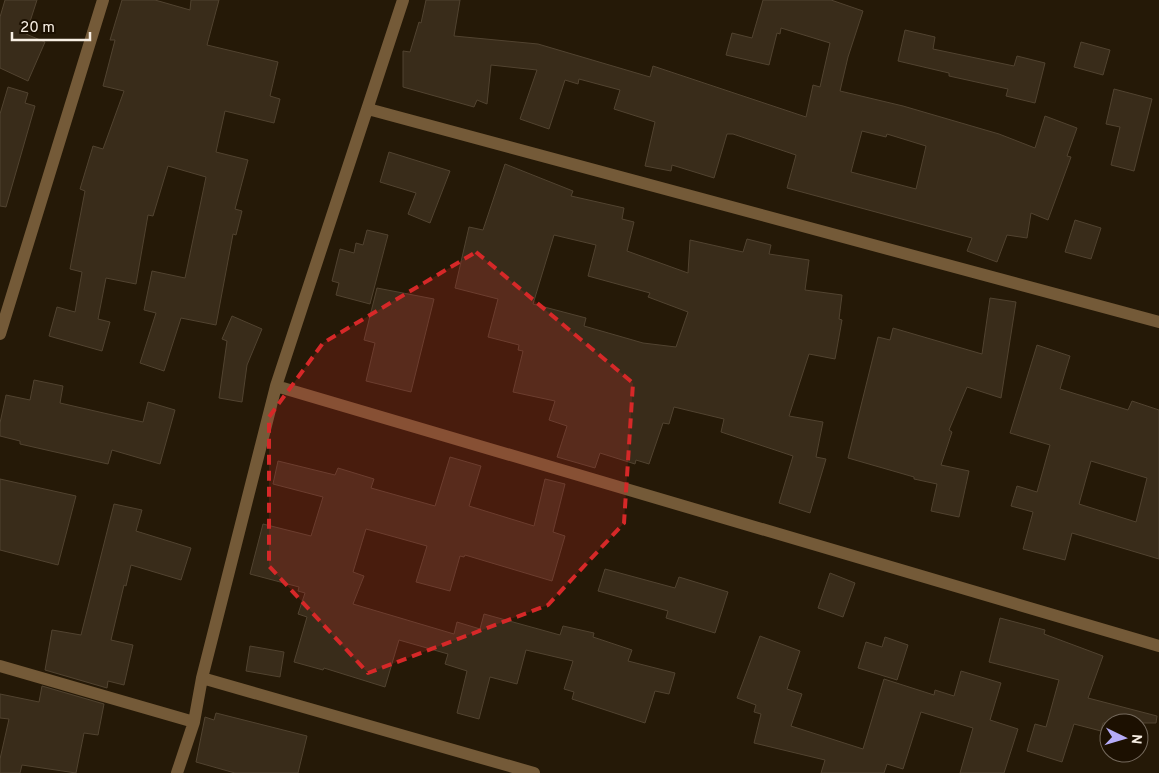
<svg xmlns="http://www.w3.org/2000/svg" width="1159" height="773" font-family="Overpass,sans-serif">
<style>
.building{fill:#392c1a;stroke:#514330;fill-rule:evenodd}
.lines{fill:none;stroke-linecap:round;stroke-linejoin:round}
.minor{stroke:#745a38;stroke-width:12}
.marked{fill:#d62828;fill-opacity:0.2;stroke:#d62828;stroke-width:4;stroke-dasharray:10 6;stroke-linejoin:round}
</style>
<rect width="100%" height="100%" fill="#251907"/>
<path class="building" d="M 5,0 L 37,0 L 26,34 L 45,42 L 28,81 L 0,68 L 0,17 Z
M 122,0 L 155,0 L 190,10 L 191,0 L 219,0 L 207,45 L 278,62 L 270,96 L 280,99 L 274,123 L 225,111 L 216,152 L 248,160 L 235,209 L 242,211 L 236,235 L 233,234 L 216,325 L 181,318 L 164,371 L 140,363 L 156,313 L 144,310 L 152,271 L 185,278 L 206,177 L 168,166 L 153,216 L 148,215 L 136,284 L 106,278 L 98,319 L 110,322 L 102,351 L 49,336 L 57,307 L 75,312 L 82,272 L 70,269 L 85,191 L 80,189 L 93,146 L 103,149 L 124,91 L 103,86 L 115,40 L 110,40 Z
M 426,0 L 460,0 L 454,36 L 538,44 L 650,77 L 653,66 L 806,117 L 813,85 L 820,87 L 830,43 L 781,28 L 780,34 L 777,33 L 769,65 L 726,55 L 732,33 L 752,38 L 763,0 L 831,0 L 863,11 L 848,57 L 840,91 L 903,106 L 999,134 L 1035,148 L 1045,116 L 1077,128 L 1067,156 L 1071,157 L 1048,220 L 1031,213 L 1027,238 L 1007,235 L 997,262 L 967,251 L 972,238 L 787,188 L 796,155 L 733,134 L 727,134 L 714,178 L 672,165 L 671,171 L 645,166 L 655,122 L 614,109 L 620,90 L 579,79 L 578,84 L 565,80 L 549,129 L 520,119 L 537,70 L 491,65 L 487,104 L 477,100 L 474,107 L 403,87 L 403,51 L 410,52 L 419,22 L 421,23 ZM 862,131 L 886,137 L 887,134 L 926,146 L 916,189 L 851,172 Z
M 905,30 L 935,37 L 933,49 L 1014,66 L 1017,56 L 1045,63 L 1035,103 L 1006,96 L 1008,89 L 949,76 L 949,73 L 898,61 Z
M 1081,42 L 1110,50 L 1103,75 L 1074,67 Z
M 8,87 L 28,93 L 25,103 L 35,106 L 6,207 L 0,206 L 0,114 Z
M 1114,89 L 1152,99 L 1134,171 L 1111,165 L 1120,127 L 1106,124 Z
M 389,152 L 450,171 L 430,223 L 408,214 L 416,193 L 380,182 Z
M 505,164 L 573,191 L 571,196 L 624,208 L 622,219 L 634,222 L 627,251 L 688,273 L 690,240 L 743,252 L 747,239 L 771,245 L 769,254 L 809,260 L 805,290 L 842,295 L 839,319 L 842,320 L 835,359 L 809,354 L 789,416 L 823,422 L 816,457 L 826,459 L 810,513 L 779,503 L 793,456 L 721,432 L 724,419 L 674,407 L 669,424 L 663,423 L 649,464 L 636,460 L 635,464 L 600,453 L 595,468 L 557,457 L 567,426 L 549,420 L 555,401 L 513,392 L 523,351 L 518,350 L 519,345 L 488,337 L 498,299 L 455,288 L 469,227 L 483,230 ZM 554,235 L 596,245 L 588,276 L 650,293 L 648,297 L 688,312 L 676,347 L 643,343 L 584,326 L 586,318 L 533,304 Z
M 1075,220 L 1101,228 L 1091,259 L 1065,252 Z
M 367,230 L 388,235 L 370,304 L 336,295 L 339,283 L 332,281 L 340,249 L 354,253 L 356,243 L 363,245 Z
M 377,288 L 434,299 L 411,392 L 366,381 L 375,343 L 364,340 Z
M 990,298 L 1016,302 L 1001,398 L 967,387 L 949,430 L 952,432 L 941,465 L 969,471 L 959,517 L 931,511 L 937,484 L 914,479 L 914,477 L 848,458 L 878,337 L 890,340 L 893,328 L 982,354 Z
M 232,316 L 262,329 L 247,365 L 242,402 L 219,398 L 227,341 L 222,339 Z
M 1037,345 L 1070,356 L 1060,389 L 1128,410 L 1132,401 L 1159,410 L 1159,559 L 1072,533 L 1065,560 L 1023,549 L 1033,512 L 1011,506 L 1017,486 L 1037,492 L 1050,445 L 1010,433 ZM 1091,461 L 1147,478 L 1136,522 L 1079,504 Z
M 34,380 L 63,386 L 60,403 L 143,422 L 148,402 L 175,410 L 160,464 L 112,450 L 108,464 L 20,444 L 20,441 L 0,436 L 0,423 L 6,395 L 30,400 Z
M 450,457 L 481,466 L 469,506 L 534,526 L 545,479 L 565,484 L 553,532 L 565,536 L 552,581 L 465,555 L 464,557 L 460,556 L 450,591 L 416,582 L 427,546 L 366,529 L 353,572 L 364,576 L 353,604 L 454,634 L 457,622 L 480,629 L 484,614 L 560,635 L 563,626 L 594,633 L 593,637 L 632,650 L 628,661 L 675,673 L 669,694 L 655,691 L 645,723 L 572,699 L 574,692 L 564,689 L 573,661 L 526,650 L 517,684 L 490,677 L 479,719 L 457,713 L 467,671 L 445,664 L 448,654 L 399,640 L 385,687 L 324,668 L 323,670 L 294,662 L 307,617 L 298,614 L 305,593 L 298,591 L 299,587 L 250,574 L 263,524 L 311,536 L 323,497 L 273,484 L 278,461 L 335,475 L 338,468 L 374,479 L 371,488 L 435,506 Z
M 0,479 L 76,496 L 58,565 L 0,550 Z
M 114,504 L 142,510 L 136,531 L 191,548 L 181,580 L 131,565 L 126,586 L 124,585 L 111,640 L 133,645 L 124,685 L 108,681 L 107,688 L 45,670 L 52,630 L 81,635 Z
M 605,569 L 675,588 L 679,577 L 728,592 L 715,633 L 666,618 L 668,611 L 598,591 Z
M 830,573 L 855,583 L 843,617 L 818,608 Z
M 1000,618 L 1045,630 L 1044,634 L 1103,656 L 1088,698 L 1157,716 L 1156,723 L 1103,723 L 1101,731 L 1074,724 L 1062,762 L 1027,751 L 1035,724 L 1046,727 L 1059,680 L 989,662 Z
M 760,636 L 800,651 L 787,689 L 802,694 L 791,726 L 863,749 L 884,679 L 934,695 L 935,690 L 954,696 L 961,671 L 1001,683 L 990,720 L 1018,729 L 1004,773 L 960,773 L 973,728 L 921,712 L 903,769 L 887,764 L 884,773 L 821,773 L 825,760 L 754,743 L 761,714 L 754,712 L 756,705 L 737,698 Z
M 885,637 L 908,645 L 897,680 L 858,668 L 866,642 L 882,647 Z
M 250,646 L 284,652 L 280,677 L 246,671 Z
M 42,686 L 104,704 L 98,735 L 84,733 L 76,773 L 22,765 L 20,773 L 0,773 L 0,759 L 9,719 L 0,718 L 0,694 L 39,702 Z
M 216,713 L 307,736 L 298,773 L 235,773 L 196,762 L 205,717 L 214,720 Z"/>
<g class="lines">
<path class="minor" d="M 368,109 L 1159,322
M 0,334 L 103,0
M 276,386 L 1159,646
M 0,666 L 194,722
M 202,678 L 534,773
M 177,773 L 194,722 L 202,678 L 276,386 L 403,0"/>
</g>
<path class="marked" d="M 476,252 L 633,383 L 624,523 L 548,605 L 368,673 L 269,566 L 269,417 L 323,343 Z"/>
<g transform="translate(1124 738) rotate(95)"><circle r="24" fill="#1c1001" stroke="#74695c"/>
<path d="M0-4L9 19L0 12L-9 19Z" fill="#b6acf8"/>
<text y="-8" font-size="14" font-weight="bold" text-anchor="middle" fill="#f8efe4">N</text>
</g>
<path d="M12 32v8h78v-8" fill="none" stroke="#f8efe4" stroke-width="2.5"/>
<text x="20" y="32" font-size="15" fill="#f8efe4" stroke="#1c1001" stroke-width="4" paint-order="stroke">20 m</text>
</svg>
